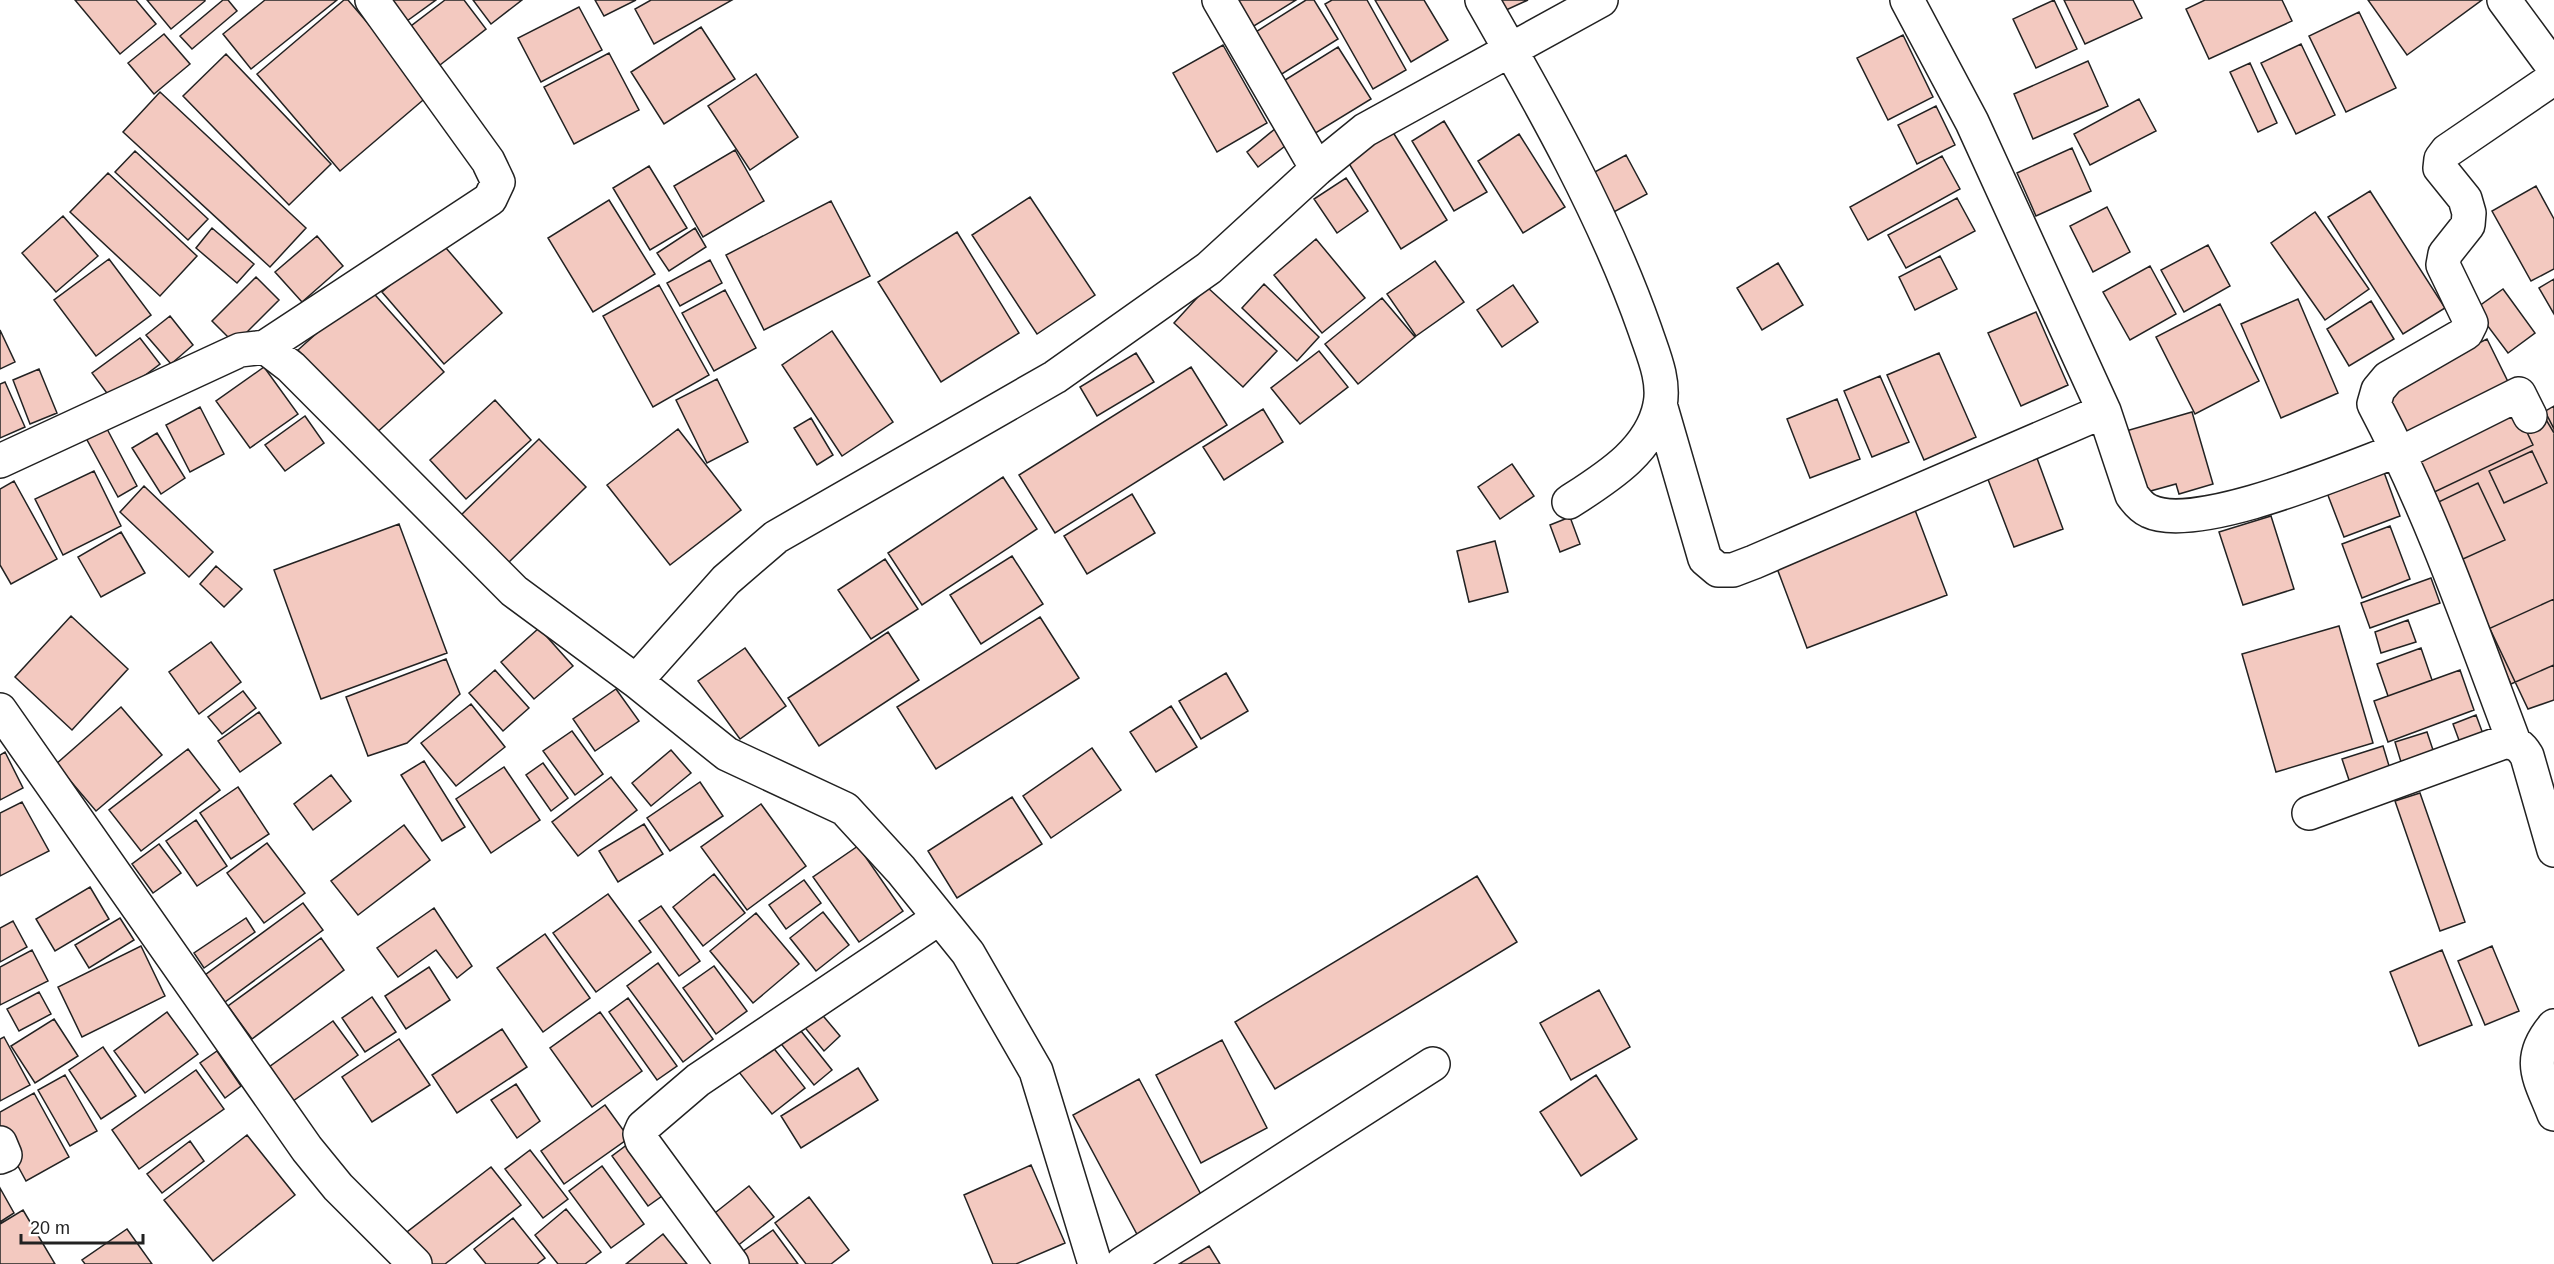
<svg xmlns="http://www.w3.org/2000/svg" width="2554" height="1264" font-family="Helvetica,sans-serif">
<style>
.building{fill:#f3c9c0;stroke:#222;stroke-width:1.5}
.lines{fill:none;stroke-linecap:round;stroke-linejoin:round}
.street-casing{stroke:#222;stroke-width:36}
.street{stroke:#fff;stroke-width:33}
</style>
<rect width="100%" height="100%" fill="#fff"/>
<path class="building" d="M 75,0 L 136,0 L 156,24 L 120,54 Z
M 147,0 L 205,0 L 205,1 L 171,29 Z
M 223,0 L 228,0 L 237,11 L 192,49 L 180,36 Z
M 265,0 L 337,0 L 251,69 L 223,34 Z
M 344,0 L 348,0 L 429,95 L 340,171 L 257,74 Z
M 381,0 L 436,0 L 400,26 Z
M 445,0 L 464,0 L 486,29 L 440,65 L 411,26 Z
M 473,0 L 522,0 L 491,24 Z
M 595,0 L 636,0 L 604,16 Z
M 651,0 L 732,0 L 654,44 L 635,9 Z
M 1232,0 L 1296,0 L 1249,29 Z
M 1306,0 L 1314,0 L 1338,39 L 1277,77 L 1251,35 Z
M 1332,0 L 1367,0 L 1406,70 L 1373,89 L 1325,4 Z
M 1375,0 L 1424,0 L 1448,40 L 1411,62 Z
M 1499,0 L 1528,0 L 1504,11 Z
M 2054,0 L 2077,49 L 2036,68 L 2013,19 Z
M 2064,0 L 2133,0 L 2142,18 L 2085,44 Z
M 2205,0 L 2282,0 L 2292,21 L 2209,59 L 2186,9 Z
M 2368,0 L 2482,0 L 2407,55 Z
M 579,7 L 602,50 L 541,82 L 518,38 Z
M 2359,12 L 2396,88 L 2346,112 L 2309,36 Z
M 701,27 L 735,79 L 664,124 L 631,72 Z
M 164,34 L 190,64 L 154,94 L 128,63 Z
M 1903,35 L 1933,97 L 1888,120 L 1857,58 Z
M 2301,44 L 2335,115 L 2296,134 L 2261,63 Z
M 1223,45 L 1267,123 L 1217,152 L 1173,73 Z
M 1338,47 L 1371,99 L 1309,137 L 1277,85 Z
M 609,53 L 639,110 L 574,144 L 544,87 Z
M 226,54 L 331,164 L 289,205 L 183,96 Z
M 2088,61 L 2108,106 L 2033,139 L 2014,94 Z
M 2250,63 L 2277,123 L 2258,132 L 2230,72 Z
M 756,74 L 798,137 L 750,170 L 708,106 Z
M 160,92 L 306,228 L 270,267 L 123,132 Z
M 2139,99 L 2156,131 L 2090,165 L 2074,134 Z
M 1936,106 L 1955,145 L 1917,164 L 1898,125 Z
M 1444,121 L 1487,192 L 1454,211 L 1412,141 Z
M 1276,128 L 1289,143 L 1258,167 L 1247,152 Z
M 1391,129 L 1447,220 L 1401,249 L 1345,157 Z
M 1519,134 L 1565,207 L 1523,233 L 1478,161 Z
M 2072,148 L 2091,191 L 2036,216 L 2017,173 Z
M 735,150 L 764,201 L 703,237 L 674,186 Z
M 135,151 L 208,219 L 188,240 L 115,172 Z
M 1626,155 L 1647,194 L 1612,213 L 1591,174 Z
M 1942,156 L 1960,189 L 1868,240 L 1850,207 Z
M 649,166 L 687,228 L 650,250 L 613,188 Z
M 108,173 L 197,256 L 160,296 L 70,212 Z
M 1346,178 L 1368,211 L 1337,233 L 1314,199 Z
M 2536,186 L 2554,219 L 2554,269 L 2531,281 L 2492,211 Z
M 2370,191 L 2445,308 L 2403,334 L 2328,217 Z
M 1030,197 L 1095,295 L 1037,334 L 972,235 Z
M 1957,198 L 1975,231 L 1906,268 L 1888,235 Z
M 609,200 L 655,274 L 593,312 L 548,238 Z
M 831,201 L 870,276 L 764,330 L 726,255 Z
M 2107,207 L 2130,252 L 2093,272 L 2070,226 Z
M 2315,212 L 2369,289 L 2325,320 L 2271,243 Z
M 63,216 L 98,256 L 56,292 L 22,253 Z
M 212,228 L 254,264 L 237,283 L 196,248 Z
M 695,228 L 706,247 L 669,271 L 657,253 Z
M 957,232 L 1019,333 L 941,382 L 878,282 Z
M 317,236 L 343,266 L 302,302 L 275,272 Z
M 1316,239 L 1365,298 L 1322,333 L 1274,275 Z
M 440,241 L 502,313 L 444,364 L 382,292 Z
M 2208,245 L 2230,286 L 2184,312 L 2161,270 Z
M 1940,256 L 1957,289 L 1915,310 L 1899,277 Z
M 109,259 L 151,315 L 96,356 L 54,300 Z
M 710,260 L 722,283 L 680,306 L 667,283 Z
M 1435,261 L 1464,302 L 1416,336 L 1387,294 Z
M 1778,263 L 1803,305 L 1762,330 L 1737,288 Z
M 2150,266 L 2176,314 L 2130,340 L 2103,292 Z
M 256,277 L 279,300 L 235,344 L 212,321 Z
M 2554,279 L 2554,314 L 2539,288 Z
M 1264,284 L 1319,337 L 1297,361 L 1242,308 Z
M 659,285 L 709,375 L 653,407 L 603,316 Z
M 1513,285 L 1538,322 L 1502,347 L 1477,310 Z
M 368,287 L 444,372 L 374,435 L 298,350 Z
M 1207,287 L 1277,351 L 1243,387 L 1174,323 Z
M 2503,289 L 2535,333 L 2508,353 L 2475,309 Z
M 725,290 L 756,348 L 714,371 L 682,313 Z
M 1382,298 L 1415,337 L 1358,384 L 1325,344 Z
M 2298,299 L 2338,393 L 2281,418 L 2241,324 Z
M 2371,301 L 2394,339 L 2349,366 L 2327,329 Z
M 2220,304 L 2259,381 L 2195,414 L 2156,337 Z
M 2036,312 L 2068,385 L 2021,406 L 1988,333 Z
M 170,316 L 193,345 L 171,364 L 146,335 Z
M 0,330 L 15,362 L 0,369 Z
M 832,331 L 893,422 L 842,456 L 782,365 Z
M 140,338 L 160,364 L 112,400 L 92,373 Z
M 2487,339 L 2514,394 L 2410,444 L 2384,389 Z
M 1319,351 L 1348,387 L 1300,424 L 1271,388 Z
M 1136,353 L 1154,382 L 1097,416 L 1080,387 Z
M 1939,353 L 1976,437 L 1924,460 L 1887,375 Z
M 264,367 L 298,414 L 250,448 L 216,401 Z
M 1191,367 L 1227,425 L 1055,533 L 1019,475 Z
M 39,369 L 57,413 L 30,424 L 13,380 Z
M 1880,376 L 1909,442 L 1872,457 L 1844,391 Z
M 717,379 L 748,442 L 707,463 L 676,400 Z
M 5,382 L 25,427 L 0,438 L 0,384 Z
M 2534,390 L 2554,429 L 2554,700 L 2528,709 L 2407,454 Z
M 1837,399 L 1860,459 L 1810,478 L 1787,419 Z
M 495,400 L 531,440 L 466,499 L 430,460 Z
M 2513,403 L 2533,445 L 2426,496 L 2407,454 Z
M 2554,406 L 2554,433 L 2542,413 Z
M 200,407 L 224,454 L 190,472 L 166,425 Z
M 1263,409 L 1283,442 L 1224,480 L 1203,447 Z
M 2192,412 L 2213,484 L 2179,494 L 2176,484 L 2136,495 L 2119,433 Z
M 305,416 L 324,443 L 285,471 L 265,445 Z
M 811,418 L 833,455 L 817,465 L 794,428 Z
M 106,427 L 137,486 L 118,497 L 86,438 Z
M 678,429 L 741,510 L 670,565 L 607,485 Z
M 157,433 L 185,478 L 161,494 L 132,448 Z
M 539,439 L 586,487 L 506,565 L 459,517 Z
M 2034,450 L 2063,529 L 2014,547 L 1984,469 Z
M 2532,451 L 2547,483 L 2504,503 L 2489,471 Z
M 1512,464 L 1534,496 L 1500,519 L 1478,487 Z
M 2381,464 L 2400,516 L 2344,537 L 2324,485 Z
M 94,471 L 121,526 L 63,555 L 35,499 Z
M 1003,477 L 1037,529 L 922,605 L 888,553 Z
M 14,481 L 57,559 L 11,584 L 0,565 L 0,489 Z
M 2478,483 L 2505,540 L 2452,564 L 2426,508 Z
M 144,486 L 213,552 L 189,577 L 120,512 Z
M 1132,494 L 1155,533 L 1087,574 L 1064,536 Z
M 1915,510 L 1947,595 L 1807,648 L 1775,563 Z
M 2271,516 L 2294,589 L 2243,605 L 2219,532 Z
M 1570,517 L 1580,544 L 1560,552 L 1550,525 Z
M 399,524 L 447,653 L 321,699 L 274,570 Z
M 2390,526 L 2410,579 L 2362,598 L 2342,544 Z
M 121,532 L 145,573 L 101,597 L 78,557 Z
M 1495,541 L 1508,592 L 1469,602 L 1457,551 Z
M 1012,556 L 1043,604 L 981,644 L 950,595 Z
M 885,559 L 918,609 L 871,639 L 838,590 Z
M 216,566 L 242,589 L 224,607 L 200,584 Z
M 2431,578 L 2440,603 L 2370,628 L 2361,603 Z
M 2554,599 L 2554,665 L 2511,684 L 2486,630 Z
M 71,616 L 128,669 L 72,730 L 15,677 Z
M 1040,617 L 1079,678 L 936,769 L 897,707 Z
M 2408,620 L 2416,642 L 2381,653 L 2375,632 Z
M 2339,626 L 2373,743 L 2276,772 L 2242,654 Z
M 539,628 L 573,666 L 534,699 L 501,662 Z
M 888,632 L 919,680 L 819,746 L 788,698 Z
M 211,642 L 241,682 L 199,714 L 169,672 Z
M 745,648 L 786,706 L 740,739 L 698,681 Z
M 2421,648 L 2432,680 L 2388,696 L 2377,664 Z
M 446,659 L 460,694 L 407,743 L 368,756 L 346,697 Z
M 495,670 L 529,708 L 503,731 L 469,693 Z
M 2460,670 L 2474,710 L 2388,742 L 2374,701 Z
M 1226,673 L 1248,711 L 1201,739 L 1179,701 Z
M 616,689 L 639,721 L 595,751 L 573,719 Z
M 243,691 L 256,708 L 222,734 L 208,717 Z
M 471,704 L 505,747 L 456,786 L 421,743 Z
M 1171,706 L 1197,747 L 1156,772 L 1130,732 Z
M 121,707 L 162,755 L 96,811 L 56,764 Z
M 259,712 L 281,743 L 240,772 L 218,741 Z
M 2476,715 L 2486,742 L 2463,751 L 2453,724 Z
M 572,731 L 603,774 L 575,795 L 543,751 Z
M 2427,732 L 2437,762 L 2404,772 L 2395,742 Z
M 2383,746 L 2393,779 L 2353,792 L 2342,759 Z
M 1092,748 L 1121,790 L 1051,838 L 1023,796 Z
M 188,749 L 220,790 L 141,851 L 109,810 Z
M 671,750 L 691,773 L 651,806 L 632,783 Z
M 5,752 L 23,788 L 0,800 L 0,755 Z
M 424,761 L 465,827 L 442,841 L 401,775 Z
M 543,763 L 568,798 L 551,811 L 526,775 Z
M 504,767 L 540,820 L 491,853 L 456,799 Z
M 331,775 L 351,801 L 313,830 L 294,804 Z
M 611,777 L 637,810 L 578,856 L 552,822 Z
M 700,782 L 723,816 L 670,851 L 647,818 Z
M 238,787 L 269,834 L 231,859 L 200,813 Z
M 2420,793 L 2465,922 L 2440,931 L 2395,801 Z
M 1012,797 L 1042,844 L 957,898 L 928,851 Z
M 22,802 L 49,851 L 0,876 L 0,813 Z
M 761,804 L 806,866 L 747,910 L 701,847 Z
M 196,820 L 227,866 L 197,886 L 166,841 Z
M 644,824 L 663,854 L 618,882 L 599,851 Z
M 404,825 L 430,860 L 358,915 L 331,881 Z
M 267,843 L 305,893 L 264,923 L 227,873 Z
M 159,844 L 181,873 L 153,893 L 132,864 Z
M 858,846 L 903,911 L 859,942 L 813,877 Z
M 714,874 L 745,913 L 703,946 L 673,907 Z
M 1477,876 L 1517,942 L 1275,1089 L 1235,1022 Z
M 804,880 L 821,903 L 786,929 L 769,905 Z
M 90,887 L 109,919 L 55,951 L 36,919 Z
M 608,894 L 651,952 L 596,992 L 553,933 Z
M 303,903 L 323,930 L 225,1002 L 205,975 Z
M 661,906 L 700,961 L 679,976 L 639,921 Z
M 434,908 L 472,966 L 457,978 L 436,950 L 398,977 L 377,948 Z
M 823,912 L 849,945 L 816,971 L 790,938 Z
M 756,913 L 799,964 L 753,1003 L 710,951 Z
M 120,918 L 134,940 L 89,968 L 75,945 Z
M 246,918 L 255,932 L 204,968 L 194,953 Z
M 13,921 L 27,947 L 0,962 L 0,928 Z
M 545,934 L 590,998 L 543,1032 L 497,968 Z
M 321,938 L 344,970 L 252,1039 L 228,1006 Z
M 141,946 L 165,996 L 82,1037 L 58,987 Z
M 2492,946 L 2519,1011 L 2485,1025 L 2458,961 Z
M 32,950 L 48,981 L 0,1005 L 0,967 Z
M 2442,950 L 2472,1025 L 2419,1046 L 2390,972 Z
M 658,963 L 713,1039 L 683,1062 L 627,986 Z
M 714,966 L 747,1011 L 716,1034 L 683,988 Z
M 429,967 L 450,1000 L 406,1029 L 385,996 Z
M 1599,990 L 1630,1047 L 1571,1080 L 1540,1023 Z
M 39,992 L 51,1014 L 19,1031 L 7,1009 Z
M 372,997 L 396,1032 L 365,1052 L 342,1018 Z
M 628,998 L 677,1066 L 657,1080 L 609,1012 Z
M 819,1011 L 840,1036 L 824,1051 L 802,1024 Z
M 167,1012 L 198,1054 L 145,1093 L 114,1051 Z
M 600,1012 L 642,1071 L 592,1107 L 550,1048 Z
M 54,1019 L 78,1056 L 35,1083 L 11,1046 Z
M 333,1021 L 358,1055 L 293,1101 L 269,1067 Z
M 797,1026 L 832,1070 L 814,1085 L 778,1040 Z
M 502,1029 L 527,1067 L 457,1113 L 432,1075 Z
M 4,1037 L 30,1085 L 0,1101 L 0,1039 Z
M 399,1039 L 430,1085 L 372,1122 L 342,1077 Z
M 1222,1040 L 1267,1128 L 1201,1163 L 1156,1075 Z
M 768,1041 L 805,1088 L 772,1114 L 735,1067 Z
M 103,1047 L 136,1096 L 101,1119 L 69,1070 Z
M 217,1051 L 241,1086 L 225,1098 L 200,1063 Z
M 858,1068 L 878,1100 L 801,1148 L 781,1116 Z
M 196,1070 L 224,1109 L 139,1169 L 112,1130 Z
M 65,1075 L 97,1131 L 70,1146 L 38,1090 Z
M 1596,1075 L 1637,1139 L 1581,1176 L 1540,1112 Z
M 1139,1079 L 1205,1202 L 1139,1238 L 1073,1115 Z
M 516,1084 L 540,1121 L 517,1138 L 491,1100 Z
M 34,1093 L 69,1157 L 26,1181 L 0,1133 L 0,1112 Z
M 605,1105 L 629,1138 L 564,1184 L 541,1151 Z
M 247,1135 L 295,1195 L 213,1261 L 164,1200 Z
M 190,1141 L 204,1161 L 162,1193 L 147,1174 Z
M 632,1141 L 669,1191 L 648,1206 L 612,1156 Z
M 530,1150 L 568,1199 L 543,1218 L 505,1169 Z
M 1031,1165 L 1065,1243 L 1016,1264 L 993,1264 L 964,1195 Z
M 602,1166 L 644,1224 L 611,1248 L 569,1191 Z
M 491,1167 L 521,1205 L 445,1264 L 432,1264 L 407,1232 Z
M 749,1186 L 774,1217 L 736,1247 L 711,1216 Z
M 0,1188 L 14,1213 L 0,1222 Z
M 809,1197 L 849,1250 L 831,1264 L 806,1264 L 775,1223 Z
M 566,1209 L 601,1252 L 585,1264 L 558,1264 L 535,1235 Z
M 23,1210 L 55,1264 L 0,1264 L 0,1224 Z
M 513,1218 L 545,1258 L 537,1264 L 486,1264 L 474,1249 Z
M 127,1229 L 152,1264 L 85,1264 L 82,1260 Z
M 773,1230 L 798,1264 L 746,1264 L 739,1254 Z
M 663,1234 L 687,1264 L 626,1264 Z
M 1209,1246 L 1220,1264 L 1179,1264 Z"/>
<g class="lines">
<defs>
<path id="street" d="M 1219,0 L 1317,169
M 1482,0 C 1542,105 1605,216 1645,330 C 1653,354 1665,380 1660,405 C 1651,451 1606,478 1569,502
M 1907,0 L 1972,122 L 2104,411 L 2132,495 C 2137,502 2142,508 2149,511 C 2196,534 2347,469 2398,450
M 2504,0 L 2554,68
M 265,347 L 490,199 L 498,182 L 488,161 L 372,0
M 1660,404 L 1705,559 L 1718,570 L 1733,570 L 1754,562 L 2104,411
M 2399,454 L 2519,394 L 2530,416
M 0,461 L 240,350 L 265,347 L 291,367 L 514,591 L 636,681 L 727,754 L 845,809 L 901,870 L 968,953 L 1036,1071 L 1095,1264
M 636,681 L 726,580 L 776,537 L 1055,377 L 1209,268 L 1317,169 L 1365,130 L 1601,0
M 0,710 L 307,1149 L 338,1187 L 415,1264
M 2514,742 C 2471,628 2431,512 2374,404 L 2378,390 L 2388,378 L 2466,333 L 2471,323 L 2443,265 L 2445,254 L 2468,225 L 2469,213 L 2465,199 L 2440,168 L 2441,159 L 2447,151 L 2554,78
M 2309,813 L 2504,742 C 2516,742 2521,746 2527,756 L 2554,850
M 2554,1026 C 2525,1060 2540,1078 2554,1114
M 0,1143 L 5,1155 L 0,1157
M 732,1264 L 642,1141 L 640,1134 L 643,1127 L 698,1080 L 939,918
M 1122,1264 L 1433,1064"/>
</defs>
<use href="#street" class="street-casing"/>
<use href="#street" class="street"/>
</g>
<path d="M21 1234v9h122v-9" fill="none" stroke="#222222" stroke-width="3"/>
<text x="30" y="1234" font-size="18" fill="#222222" stroke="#ffffff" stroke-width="4.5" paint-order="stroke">20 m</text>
</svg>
